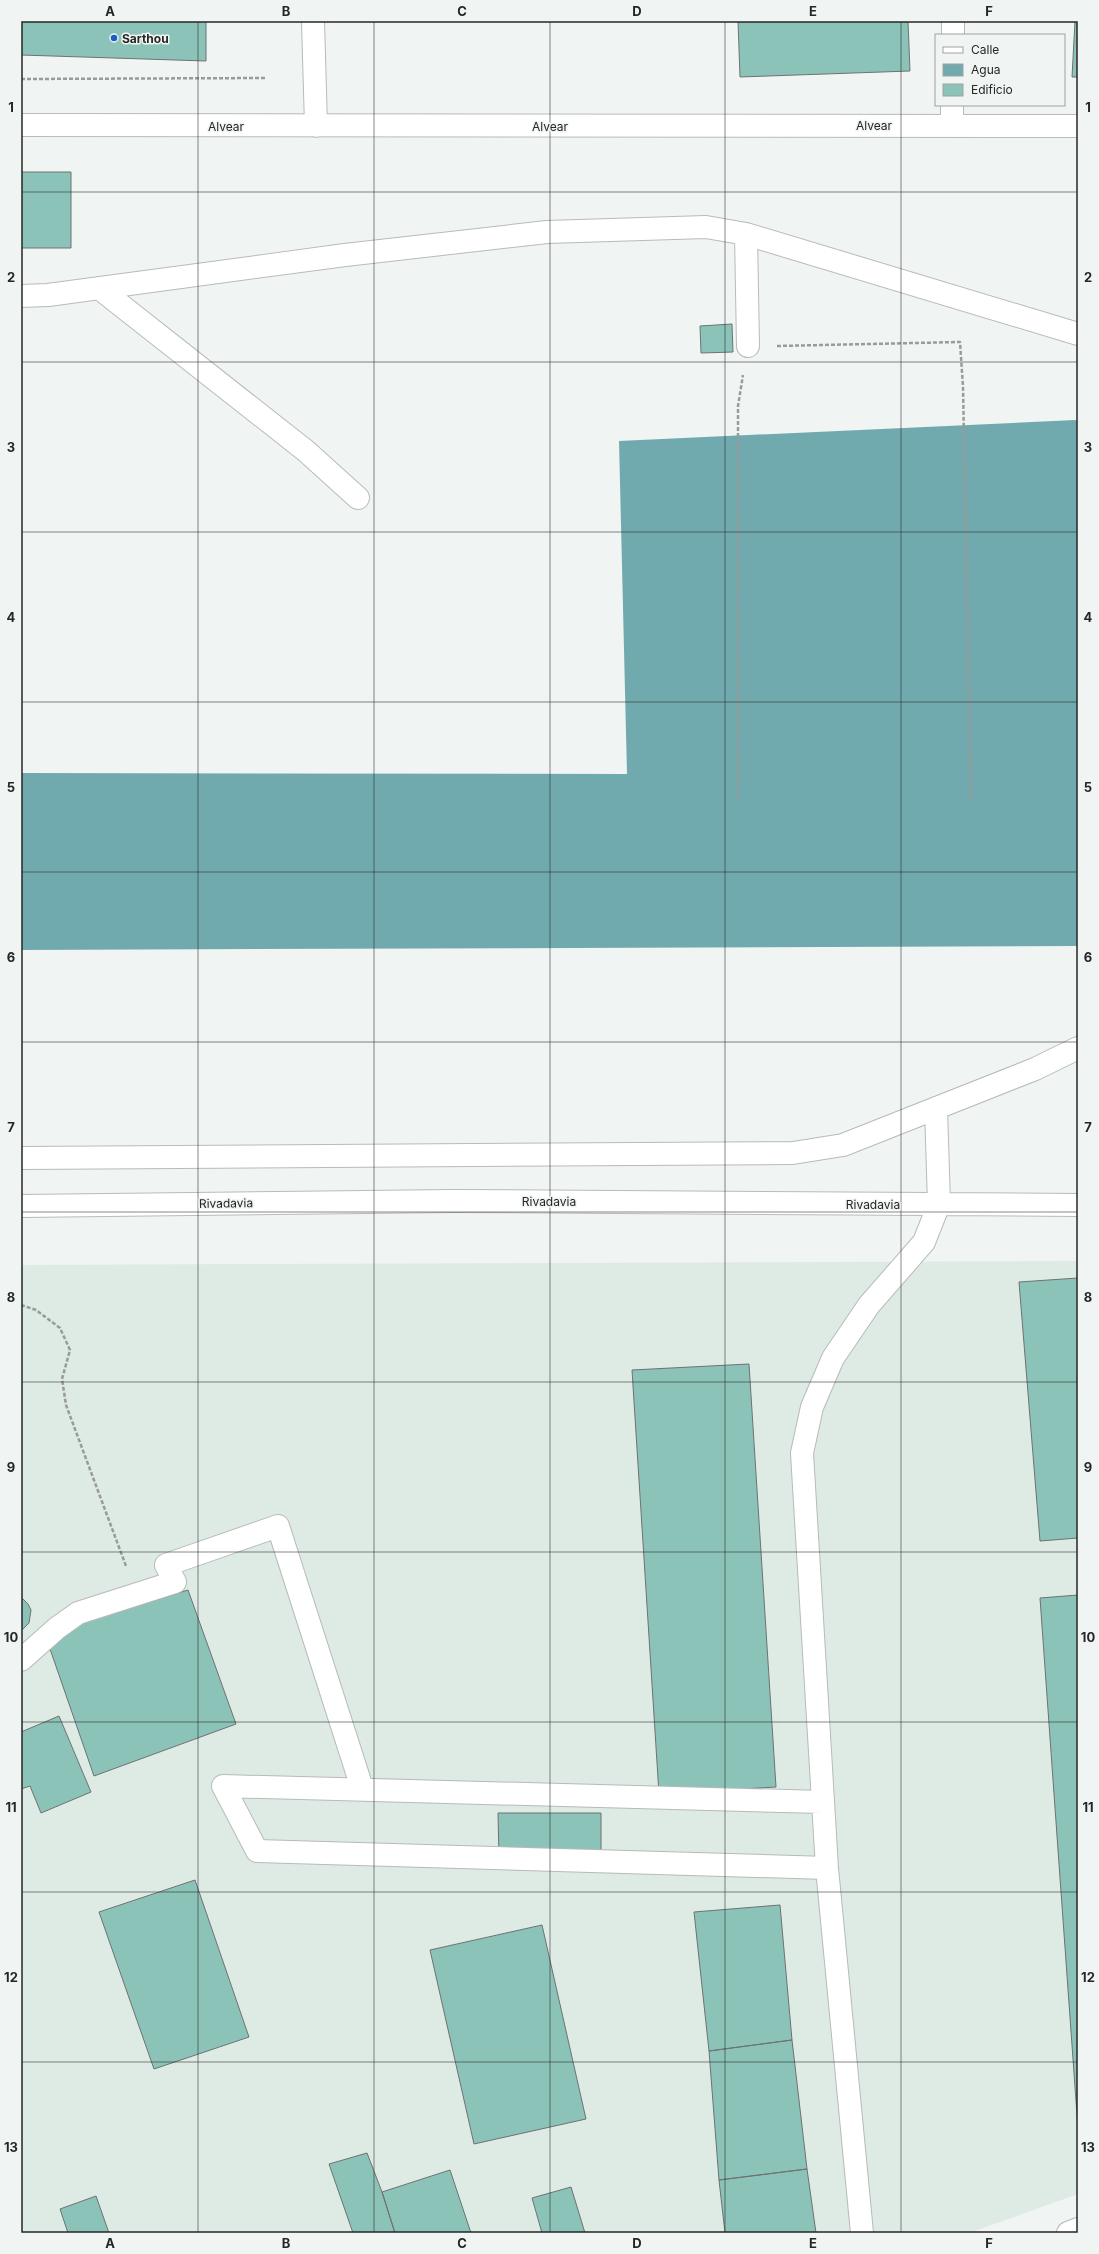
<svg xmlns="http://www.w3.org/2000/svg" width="1099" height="2254" font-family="Inter,sans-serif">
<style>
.built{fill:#deeae4}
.water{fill:#71aaae}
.building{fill:#8bc3b9;stroke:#6e7271}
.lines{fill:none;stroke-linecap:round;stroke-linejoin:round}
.minor-casing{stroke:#b7bbb9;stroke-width:24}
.path{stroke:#989b9a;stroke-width:2.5;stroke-dasharray:4 2;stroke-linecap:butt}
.minor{stroke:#fff;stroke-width:22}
.grid{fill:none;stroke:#252726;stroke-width:1;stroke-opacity:0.55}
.poi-dot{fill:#1e5cc8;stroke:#f0f4f2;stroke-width:1.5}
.labels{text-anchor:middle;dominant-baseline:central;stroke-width:3;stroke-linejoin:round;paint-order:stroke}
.poi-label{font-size:12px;font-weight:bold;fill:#252726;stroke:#f0f4f2;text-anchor:start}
.street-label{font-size:12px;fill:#252726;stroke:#f0f4f2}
.neatline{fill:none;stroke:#252726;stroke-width:1.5}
.grid-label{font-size:13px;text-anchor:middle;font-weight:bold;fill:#252726}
</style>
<rect width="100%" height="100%" fill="#f0f4f2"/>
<path class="built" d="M 1078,1261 L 1078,2194 L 969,2233 L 21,2233 L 21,1265 Z"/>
<path class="water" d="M 1075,420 L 1078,421 L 1078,946 L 21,950 L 21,773 L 627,774 L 619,441 Z"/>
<path class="building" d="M 21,21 L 206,21 L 206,61 L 21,55 Z
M 738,21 L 908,21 L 910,71 L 740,77 Z
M 1075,21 L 1078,21 L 1078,77 L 1072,77 Z
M 21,172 L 71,172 L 71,248 L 21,248 Z
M 732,324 L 733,352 L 701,353 L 700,326 Z
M 1078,1278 L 1078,1538 L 1040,1541 L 1019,1282 Z
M 749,1364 L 776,1787 L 659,1794 L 632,1370 Z
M 188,1590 L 236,1724 L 94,1776 L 49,1646 L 73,1626 Z
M 1078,1595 L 1078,2129 L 1040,1598 Z
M 21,1597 L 28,1604 L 31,1610 L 29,1623 L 21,1631 Z
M 59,1716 L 91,1792 L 41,1813 L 30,1786 L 21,1789 L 21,1732 Z
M 498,1813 L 601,1813 L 601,1856 L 499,1856 Z
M 195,1880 L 249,2037 L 154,2069 L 99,1912 Z
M 780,1905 L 792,2040 L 709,2051 L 694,1912 Z
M 542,1925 L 586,2119 L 474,2144 L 430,1950 Z
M 792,2040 L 807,2169 L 719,2180 L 709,2051 Z
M 367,2153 L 382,2192 L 395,2233 L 353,2233 L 329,2164 Z
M 807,2169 L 816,2233 L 725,2233 L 719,2180 Z
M 450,2170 L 471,2233 L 395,2233 L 382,2192 Z
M 571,2187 L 585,2233 L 542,2233 L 532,2198 Z
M 96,2196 L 109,2233 L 68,2233 L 60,2209 Z"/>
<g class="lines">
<defs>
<path id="minor" d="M 313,21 L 316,126
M 953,35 L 953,21
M 21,125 L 1078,126
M 952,125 L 952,105
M 746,234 L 748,346
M 99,288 L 306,451 L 358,498
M 21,296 L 48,295 L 345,255 L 547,232 L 706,227 L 746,234 L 1078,334
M 21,1158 L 793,1153 L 843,1145 L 1035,1069 L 1078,1048
M 21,1206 L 453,1201 L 1078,1205
M 21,1660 L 57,1628 L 78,1613 L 175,1582 L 166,1565 L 278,1526 L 362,1788
M 823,1802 L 223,1786 L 257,1851 L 827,1868
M 862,2233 L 827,1868 L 802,1453 L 812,1407 L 833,1358 L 869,1305 L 924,1242 L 939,1204 L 936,1108
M 1068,2233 L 1078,2229"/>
</defs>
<use href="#minor" class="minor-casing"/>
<path class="path" d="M 21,79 L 267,78
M 777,346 L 960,342 L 963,387 L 971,800
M 738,797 L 738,406 L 743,375
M 21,1305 L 36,1310 L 60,1328 L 70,1350 L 62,1379 L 66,1405 L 126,1566"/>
<use href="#minor" class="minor"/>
</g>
<path class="grid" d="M 198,21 L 198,2233M 374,21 L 374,2233M 550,21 L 550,2233M 725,21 L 725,2233M 901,21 L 901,2233M 21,192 L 1078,192M 21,362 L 1078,362M 21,532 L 1078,532M 21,702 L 1078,702M 21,872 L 1078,872M 21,1042 L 1078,1042M 21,1212 L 1078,1212M 21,1382 L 1078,1382M 21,1552 L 1078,1552M 21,1722 L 1078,1722M 21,1892 L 1078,1892M 21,2062 L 1078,2062"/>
<circle class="poi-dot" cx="114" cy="38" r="4"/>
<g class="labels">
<g class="poi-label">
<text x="122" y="38">Sarthou</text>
</g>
<g class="street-label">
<text x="874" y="125">Alvear</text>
<text x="226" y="126">Alvear</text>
<text x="550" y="126">Alvear</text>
<text x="549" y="1201">Rivadavia</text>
<text transform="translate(226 1203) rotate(-1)">Rivadavia</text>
<text x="873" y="1204">Rivadavia</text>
</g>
</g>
<rect width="1099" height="2254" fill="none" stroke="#f0f4f2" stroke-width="44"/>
<rect x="935" y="34" width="130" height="72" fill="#f0f4f2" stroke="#9fa2a0"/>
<rect x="943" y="47" width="20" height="6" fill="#ffffff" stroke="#9fa2a0"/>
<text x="971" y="54" font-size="12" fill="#252726">Calle</text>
<rect x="943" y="64" width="20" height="12" fill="#71aaae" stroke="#9fa2a0"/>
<text x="971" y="74" font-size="12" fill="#252726">Agua</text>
<rect x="943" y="84" width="20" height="12" fill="#8bc3b9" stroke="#9fa2a0"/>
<text x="971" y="94" font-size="12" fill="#252726">Edificio</text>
<rect x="22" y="22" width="1055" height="2210" class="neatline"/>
<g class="grid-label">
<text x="110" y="16">A</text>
<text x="286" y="16">B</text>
<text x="462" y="16">C</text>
<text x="637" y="16">D</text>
<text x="813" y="16">E</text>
<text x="989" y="16">F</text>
<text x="11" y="112">1</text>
<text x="1088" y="112">1</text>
<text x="11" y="282">2</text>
<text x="1088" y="282">2</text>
<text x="11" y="452">3</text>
<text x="1088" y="452">3</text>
<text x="11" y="622">4</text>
<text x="1088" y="622">4</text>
<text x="11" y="792">5</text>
<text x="1088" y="792">5</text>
<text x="11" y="962">6</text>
<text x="1088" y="962">6</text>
<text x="11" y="1132">7</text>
<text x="1088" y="1132">7</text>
<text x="11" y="1302">8</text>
<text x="1088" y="1302">8</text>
<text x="11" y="1472">9</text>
<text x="1088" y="1472">9</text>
<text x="11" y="1642">10</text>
<text x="1088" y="1642">10</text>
<text x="11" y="1812">11</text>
<text x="1088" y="1812">11</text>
<text x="11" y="1982">12</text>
<text x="1088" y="1982">12</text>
<text x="11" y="2152">13</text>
<text x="1088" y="2152">13</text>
<text x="110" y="2248">A</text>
<text x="286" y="2248">B</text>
<text x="462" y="2248">C</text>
<text x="637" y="2248">D</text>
<text x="813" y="2248">E</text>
<text x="989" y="2248">F</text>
</g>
</svg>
